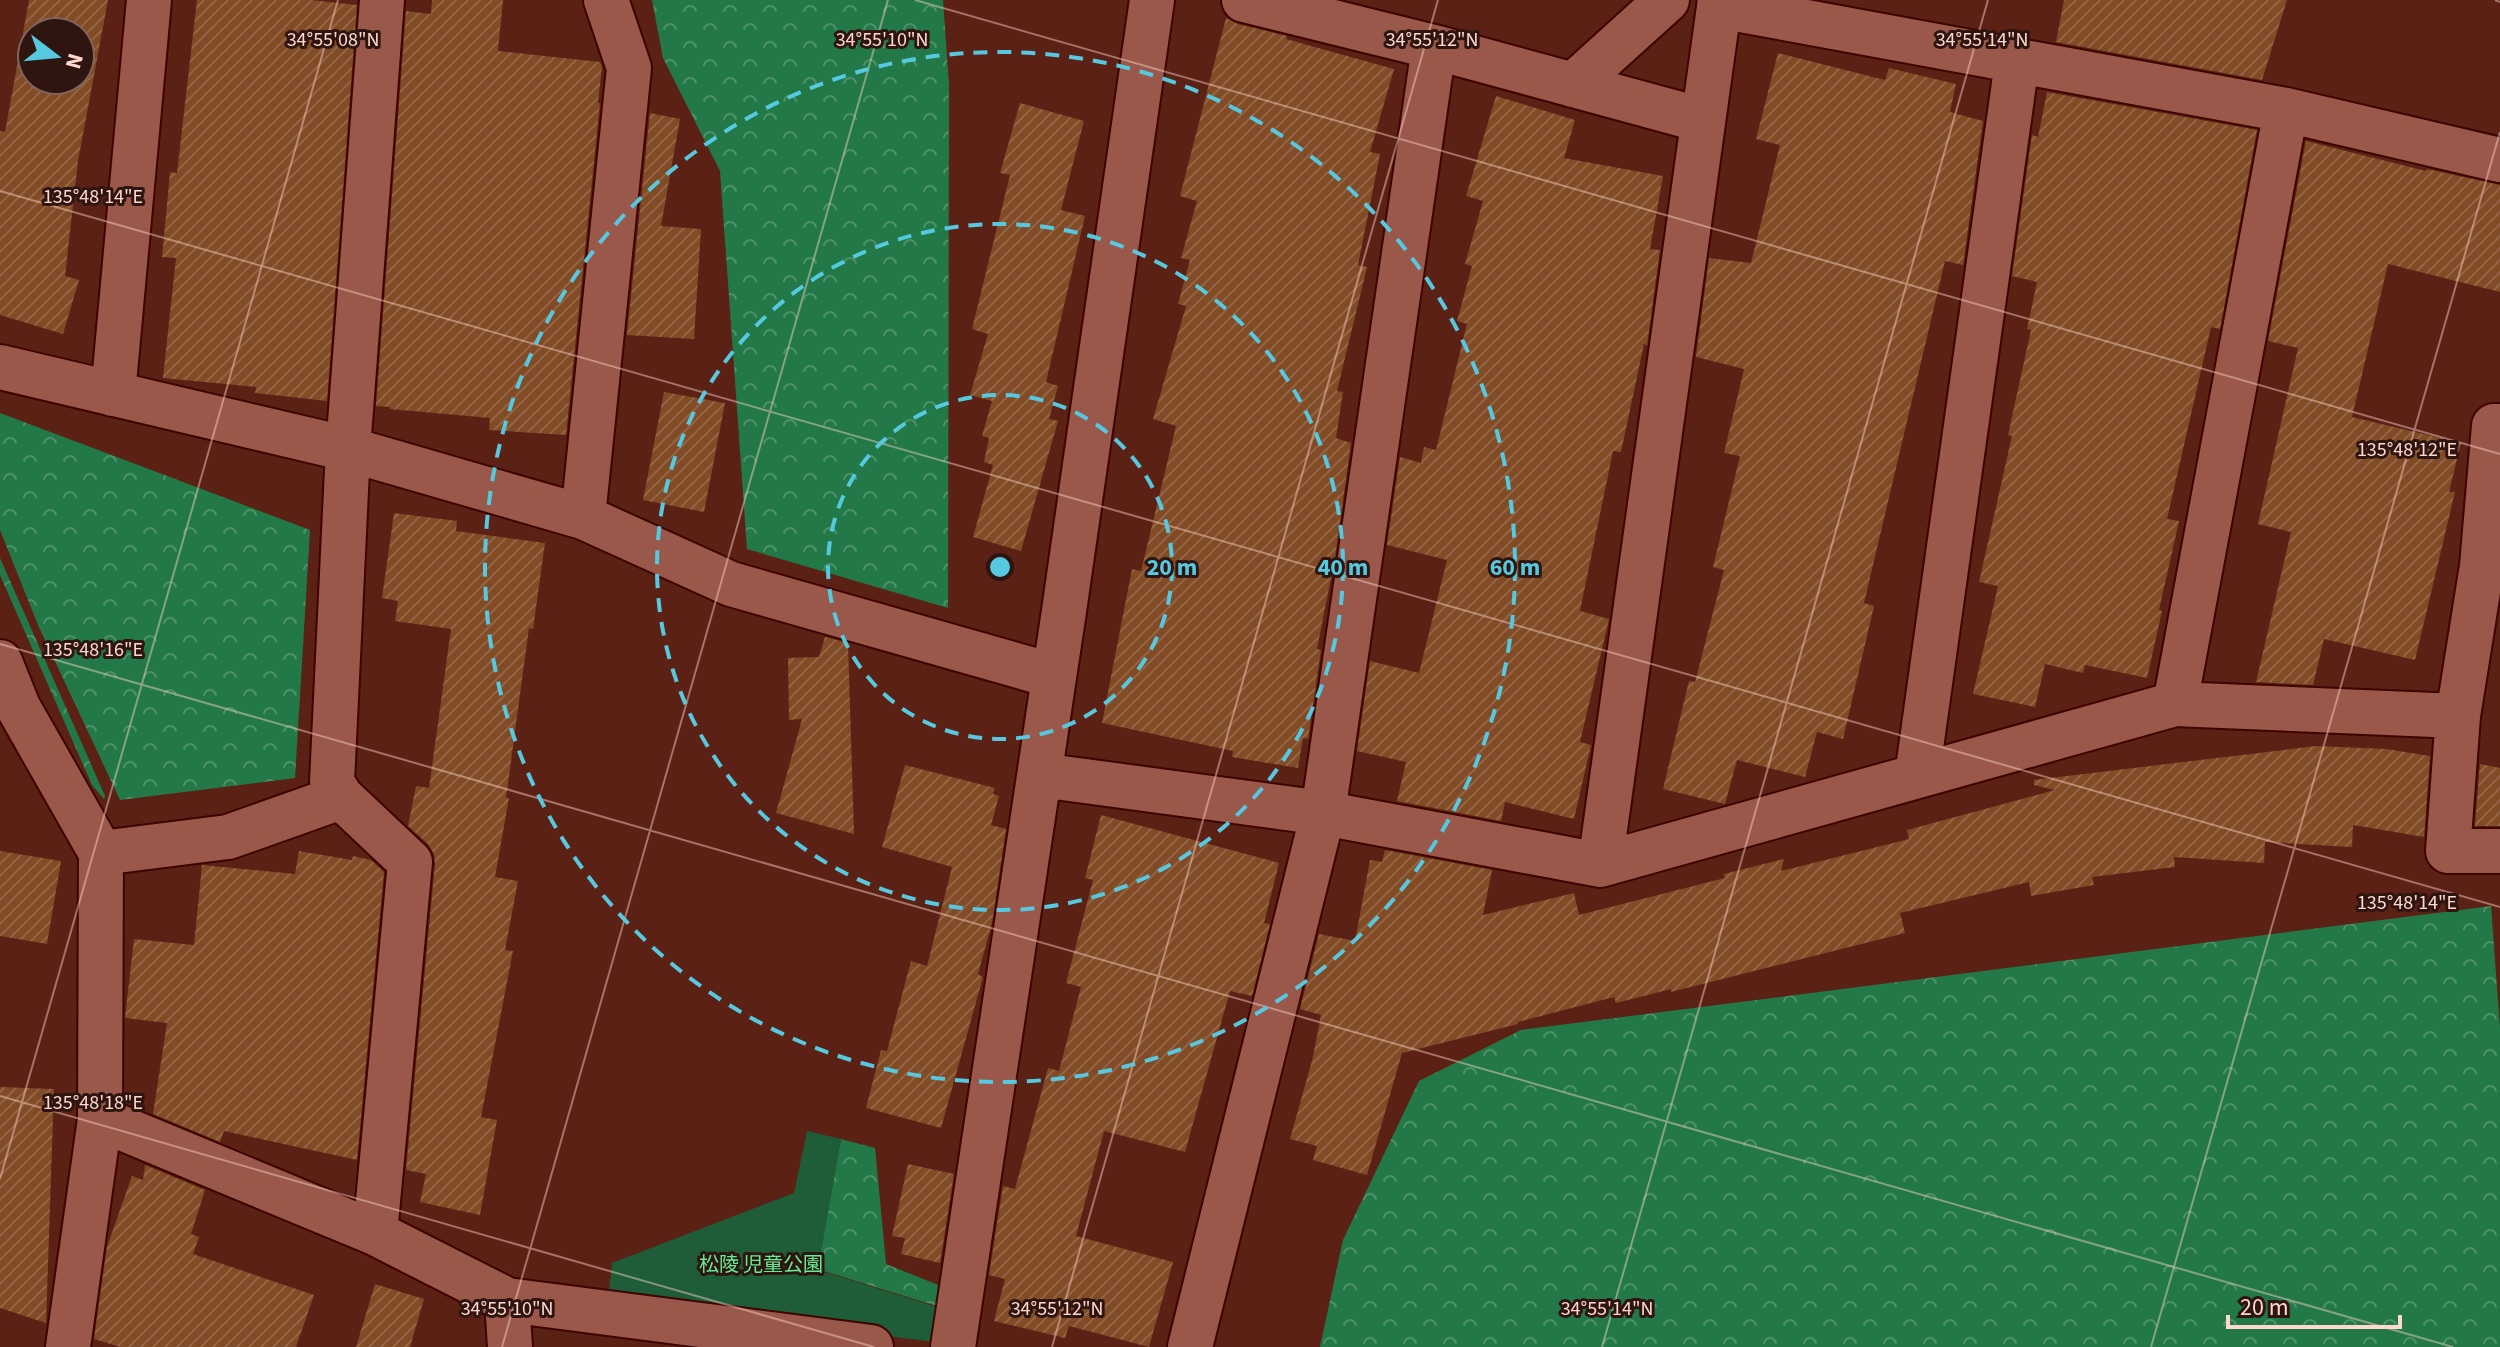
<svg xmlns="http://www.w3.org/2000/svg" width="2500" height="1347" font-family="'Source Sans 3','Noto Sans JP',sans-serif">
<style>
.forest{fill:url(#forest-crowns)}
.park{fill:#1e5d37}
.building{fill:url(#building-hatch);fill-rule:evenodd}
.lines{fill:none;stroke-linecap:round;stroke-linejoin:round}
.minor-casing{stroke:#3e0400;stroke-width:48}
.minor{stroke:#99584a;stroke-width:44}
.ticks{fill:none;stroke:#fed8cf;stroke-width:2;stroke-opacity:0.45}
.ring{fill:none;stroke:#56c9e1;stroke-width:4;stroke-dasharray:14 10}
.labels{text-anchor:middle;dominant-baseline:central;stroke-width:6;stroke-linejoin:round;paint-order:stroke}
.park-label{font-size:20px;fill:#61ee97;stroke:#2f150f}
.ticks-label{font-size:20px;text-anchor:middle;fill:#fed8cf;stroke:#2f150f;stroke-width:6;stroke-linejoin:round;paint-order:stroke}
.centre{fill:#56c9e1;stroke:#2f150f;stroke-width:4}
.ring-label{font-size:24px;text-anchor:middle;font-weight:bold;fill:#56c9e1;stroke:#2f150f;stroke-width:6;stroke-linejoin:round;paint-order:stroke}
</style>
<defs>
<pattern id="forest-crowns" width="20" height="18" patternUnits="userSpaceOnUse" patternTransform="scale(2)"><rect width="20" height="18" fill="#227947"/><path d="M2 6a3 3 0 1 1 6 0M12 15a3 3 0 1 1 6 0" fill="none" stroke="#4e9169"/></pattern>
<pattern id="building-hatch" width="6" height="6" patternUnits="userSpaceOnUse" patternTransform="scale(2)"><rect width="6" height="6" fill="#814b26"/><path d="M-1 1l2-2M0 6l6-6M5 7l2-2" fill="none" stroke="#946444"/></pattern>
</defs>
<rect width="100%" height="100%" fill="#5b2114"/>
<path class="forest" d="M 652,0 L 943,0 L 949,85 L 948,608 L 747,549 L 720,171 L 663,58 Z
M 0,413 L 310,530 L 295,778 L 120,800 L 38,625 L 0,530 Z
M 0,558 L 105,796 L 104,799 L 92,785 L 0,575 Z
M 2491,906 L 2500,1028 L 2500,1347 L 1320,1347 L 1343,1240 L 1419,1081 L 1521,1030 Z
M 841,1139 L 875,1148 L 886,1264 L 943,1287 L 940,1307 L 817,1269 Z"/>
<path class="park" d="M 807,1131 L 841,1139 L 818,1270 L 940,1308 L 935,1342 L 608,1301 L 612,1263 L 794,1193 Z"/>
<path class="building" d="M 29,0 L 108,0 L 78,161 L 65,276 L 79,280 L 63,334 L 0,315 L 0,131 L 5,132 ZM 32,32 L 80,32 L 80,80 L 32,80 Z
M 197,0 L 311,0 L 357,5 L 327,401 L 255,393 L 256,387 L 163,378 L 176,258 L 162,257 L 170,172 L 177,173 Z
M 432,0 L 503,0 L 498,51 L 600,62 L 602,66 L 598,103 L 600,103 L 566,435 L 489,430 L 490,418 L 390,409 L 390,407 L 376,406 L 406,11 L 431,14 Z
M 2064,0 L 2287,0 L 2262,80 L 2056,42 Z
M 1226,18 L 1238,24 L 1287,36 L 1286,39 L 1394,69 L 1370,152 L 1380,154 L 1358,265 L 1367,267 L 1337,391 L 1343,392 L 1336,438 L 1351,443 L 1335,558 L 1317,649 L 1321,650 L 1308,739 L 1303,738 L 1298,768 L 1232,757 L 1233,751 L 1102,723 L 1132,569 L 1141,571 L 1176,426 L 1153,419 L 1186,306 L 1178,304 L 1190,260 L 1181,258 L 1197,201 L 1180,196 Z
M 1778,53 L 1885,80 L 1889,68 L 1956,84 L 1950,112 L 1983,121 L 1963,265 L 1945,261 L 1864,603 L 1874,606 L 1843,739 L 1817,732 L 1805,777 L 1737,760 L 1725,804 L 1663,789 L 1689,681 L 1695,682 L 1724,570 L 1713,567 L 1740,456 L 1724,453 L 1744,369 L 1696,357 L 1709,258 L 1751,263 L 1780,145 L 1756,139 Z
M 2047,92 L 2257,130 L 2220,329 L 2211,327 L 2167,519 L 2179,521 L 2159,610 L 2162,611 L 2147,678 L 2085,665 L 2083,673 L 2045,664 L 2035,707 L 1973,694 L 1998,586 L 1979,582 L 2012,436 L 2008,435 L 2031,330 L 2027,329 L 2037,282 L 2012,276 L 2032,135 L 2038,137 Z
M 1496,96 L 1575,120 L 1564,158 L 1663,176 L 1650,249 L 1660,250 L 1647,345 L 1644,344 L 1621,452 L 1613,451 L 1580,611 L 1609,619 L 1580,742 L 1591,745 L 1574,819 L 1505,802 L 1501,821 L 1397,801 L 1406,762 L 1357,751 L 1370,661 L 1419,673 L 1447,560 L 1387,545 L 1400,457 L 1421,463 L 1424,447 L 1436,450 L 1467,324 L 1457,321 L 1472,266 L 1465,264 L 1483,201 L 1466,196 Z
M 1020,103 L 1084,121 L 1061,210 L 1085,216 L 1046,382 L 1058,386 L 1049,419 L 1058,421 L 1021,551 L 973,537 L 993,465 L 984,462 L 989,438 L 982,436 L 992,401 L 970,395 L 988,334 L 972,329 L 1010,175 L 1000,173 Z
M 650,113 L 680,119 L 661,226 L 701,229 L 694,339 L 627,335 Z
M 2306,141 L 2426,171 L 2427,169 L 2500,185 L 2500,292 L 2388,264 L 2352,417 L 2461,443 L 2449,492 L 2455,492 L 2415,660 L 2324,639 L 2313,685 L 2256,682 L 2291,532 L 2258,524 L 2298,348 L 2268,341 Z
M 664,392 L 725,403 L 704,512 L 643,500 Z
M 394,513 L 457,521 L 456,531 L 545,543 L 533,629 L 529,628 L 506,798 L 509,798 L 495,877 L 518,881 L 505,950 L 513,951 L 481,1117 L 497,1120 L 480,1215 L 420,1202 L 426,1174 L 406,1170 L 435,864 L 434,854 L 428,844 L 408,826 L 416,786 L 429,788 L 451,629 L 395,621 L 398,601 L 382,598 Z
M 825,637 L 848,643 L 854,834 L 776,813 L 802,719 L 789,720 L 788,658 L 819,657 Z
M 2316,746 L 2386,749 L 2430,756 L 2424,837 L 2353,825 L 2352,847 L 2265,842 L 2264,863 L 2174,857 L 2175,867 L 2092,877 L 2094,885 L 2031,896 L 2029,882 L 1900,913 L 1905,933 L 1671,992 L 1671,989 L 1616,1003 L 1614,997 L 1518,1022 L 1518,1024 L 1402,1053 L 1367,1175 L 1313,1160 L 1317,1146 L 1290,1139 L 1313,1057 L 1321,1015 L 1300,1009 L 1319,934 L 1355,941 L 1370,860 L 1382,862 L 1385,850 L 1492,870 L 1483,915 L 1574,893 L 1579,915 L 1725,878 L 1724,874 L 1784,859 L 1781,871 L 1909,839 L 1907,830 L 2055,790 L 2034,785 L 2034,780 Z
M 2480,764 L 2500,768 L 2500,826 L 2475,826 Z
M 905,765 L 995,788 L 993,794 L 999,796 L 991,825 L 1006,829 L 992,923 L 978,974 L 983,977 L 941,1128 L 866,1108 L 881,1050 L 887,1051 L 911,961 L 927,966 L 952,867 L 882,847 Z
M 1101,815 L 1279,863 L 1264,923 L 1270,924 L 1252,996 L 1230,991 L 1185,1152 L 1104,1131 L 1076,1236 L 1173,1262 L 1149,1347 L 1069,1326 L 1065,1338 L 994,1321 L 1005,1279 L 989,1275 L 1003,1186 L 1015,1189 L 1048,1068 L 1059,1071 L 1081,987 L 1066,983 L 1093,880 L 1085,878 Z
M 0,851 L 61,861 L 47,944 L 0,936 Z
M 299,851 L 352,860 L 353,856 L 371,860 L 384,872 L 357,1160 L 224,1131 L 220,1142 L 153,1114 L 167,1023 L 125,1018 L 134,939 L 194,945 L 202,865 L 295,874 Z
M 0,1087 L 54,1089 L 46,1323 L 0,1308 Z
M 908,1164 L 954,1174 L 940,1263 L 901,1254 L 905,1238 L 892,1236 Z
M 145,1165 L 205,1190 L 191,1234 L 199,1237 L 193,1254 L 314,1295 L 296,1347 L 120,1347 L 94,1339 L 107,1247 L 132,1176 L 143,1180 Z
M 375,1284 L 424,1299 L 410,1347 L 356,1347 Z"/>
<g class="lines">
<defs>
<path id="minor" d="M 1244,0 L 1434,47 L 1702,120
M 1719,6 L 2286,110 L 2500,160
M 1573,85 L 1667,0
M 0,367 L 348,449 L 583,517 L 731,584 L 1054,676
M 113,394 L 149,0
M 2500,426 L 2494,426 L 2482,566 L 2458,716 L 2448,851 L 2500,851
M 583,517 L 629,68 L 606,0
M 0,662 L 18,707 L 101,853 L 100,1119 L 68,1347
M 2175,704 L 2286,110
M 1040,775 L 1323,813 L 1600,865 L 2175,704 L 2458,716
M 1917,776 L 2017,62
M 101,853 L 228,837 L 341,797
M 1600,865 L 1720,0
M 100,1119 L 375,1233 L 507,1300 L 510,1347
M 375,1233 L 410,862 L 341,797 L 332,782 L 348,449 L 382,0
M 507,1300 L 871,1347
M 953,1347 L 1064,611 L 1152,0
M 1190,1347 L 1323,813 L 1434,47"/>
</defs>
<use href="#minor" class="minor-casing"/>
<use href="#minor" class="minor"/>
</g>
<path class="ticks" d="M 915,0 L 2500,454M 2495,0 L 2500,2M 0,191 L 2500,907M 0,644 L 2453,1347M 0,1096 L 874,1347M 0,1179 L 338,0M 502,1347 L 888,0M 1052,1347 L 1438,0M 1602,1347 L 1988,0M 2151,1347 L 2500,132"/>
<g class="ring">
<circle cx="1000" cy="567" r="172"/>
<circle cx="1000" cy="567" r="343"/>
<circle cx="1000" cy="567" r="515"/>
</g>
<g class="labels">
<g class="park-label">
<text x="761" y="1265">松陵 児童公園</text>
</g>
</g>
<g class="ticks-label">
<text x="333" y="46">34°55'08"N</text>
<text x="882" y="46">34°55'10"N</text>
<text x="1432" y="46">34°55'12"N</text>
<text x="1982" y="46">34°55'14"N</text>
<text x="93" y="203">135°48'14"E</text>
<text x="2407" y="456">135°48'12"E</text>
<text x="93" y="656">135°48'16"E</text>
<text x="2407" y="909">135°48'14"E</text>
<text x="93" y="1109">135°48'18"E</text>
<text x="507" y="1315">34°55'10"N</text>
<text x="1057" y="1315">34°55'12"N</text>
<text x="1607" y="1315">34°55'14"N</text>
</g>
<circle cx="1000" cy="567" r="12" class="centre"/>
<g class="ring-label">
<text x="1172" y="575">20 m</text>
<text x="1343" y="575">40 m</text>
<text x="1515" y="575">60 m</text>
</g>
<g transform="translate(56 56) rotate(106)"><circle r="38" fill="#2f150f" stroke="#82635c" stroke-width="2"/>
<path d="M0-6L14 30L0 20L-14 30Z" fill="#56c9e1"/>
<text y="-12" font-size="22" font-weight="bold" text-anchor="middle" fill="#fed8cf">N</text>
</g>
<path d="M2228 1315v12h172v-12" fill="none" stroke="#fed8cf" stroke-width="4"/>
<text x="2240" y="1315" font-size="24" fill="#fed8cf" stroke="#2f150f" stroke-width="6" paint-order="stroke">20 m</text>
</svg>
